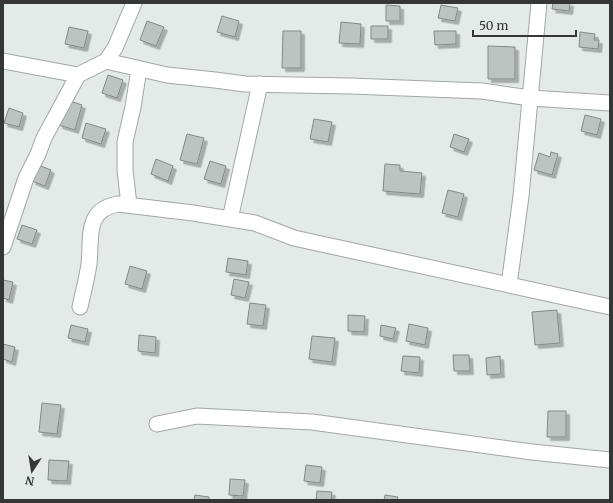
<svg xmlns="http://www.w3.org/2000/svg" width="613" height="503" font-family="Merriweather,serif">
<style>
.building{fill:#bcc3c1;stroke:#838987;filter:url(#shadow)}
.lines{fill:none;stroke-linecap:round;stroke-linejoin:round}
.minor-casing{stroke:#a0a7a4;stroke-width:17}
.minor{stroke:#fff;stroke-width:15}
</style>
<defs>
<filter id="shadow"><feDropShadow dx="3.5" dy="3.5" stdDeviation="0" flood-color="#0004"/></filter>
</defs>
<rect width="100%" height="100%" fill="#e3eae7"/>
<path class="building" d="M 553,3 L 570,3 L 569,11 L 552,9 Z
M 386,5 L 400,6 L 400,21 L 386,21 Z
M 441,5 L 458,8 L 455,21 L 438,18 Z
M 222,16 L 239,21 L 235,37 L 217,32 Z
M 147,21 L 164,27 L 156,46 L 140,40 Z
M 341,22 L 361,24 L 360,44 L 339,43 Z
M 371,26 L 388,26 L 388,39 L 371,39 Z
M 69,27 L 88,31 L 84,48 L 65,44 Z
M 283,31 L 301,31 L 301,68 L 282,68 Z
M 434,31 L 456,31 L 456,44 L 435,45 Z
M 580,32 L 595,34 L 594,40 L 599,40 L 598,49 L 579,47 Z
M 488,46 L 515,47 L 515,79 L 488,79 Z
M 108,75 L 123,80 L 117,98 L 102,93 Z
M 67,100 L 82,105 L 75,130 L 59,125 Z
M 9,108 L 23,113 L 19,127 L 4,123 Z
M 585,115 L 601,119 L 597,135 L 581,131 Z
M 314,119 L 332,122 L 328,142 L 310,139 Z
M 86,123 L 106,129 L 101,144 L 82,138 Z
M 187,134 L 204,138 L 197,164 L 180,160 Z
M 454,134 L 469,139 L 464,152 L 450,147 Z
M 551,152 L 558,154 L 552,175 L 534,170 L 539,153 L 550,157 Z
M 156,159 L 173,166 L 168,181 L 151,174 Z
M 210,161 L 226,166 L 221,184 L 204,179 Z
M 385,164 L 400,165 L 400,171 L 422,173 L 420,194 L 383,191 Z
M 38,165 L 51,170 L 45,186 L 32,181 Z
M 448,190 L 464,194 L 458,217 L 442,213 Z
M 22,225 L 37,230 L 32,244 L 17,239 Z
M 228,258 L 248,261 L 246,275 L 226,272 Z
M 130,266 L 147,271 L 142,289 L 125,284 Z
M 234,279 L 249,282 L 245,298 L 231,295 Z
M 3,280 L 13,282 L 9,300 L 3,298 Z
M 250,303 L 266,305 L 263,326 L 247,324 Z
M 557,310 L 560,343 L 535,345 L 532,312 Z
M 348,315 L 365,316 L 364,332 L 348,331 Z
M 409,324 L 428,328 L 425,345 L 406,341 Z
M 71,325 L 88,329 L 85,342 L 68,338 Z
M 381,325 L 396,328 L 393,339 L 380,336 Z
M 139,335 L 156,337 L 155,353 L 138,351 Z
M 312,336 L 335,338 L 332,362 L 309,359 Z
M 3,344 L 15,347 L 12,362 L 3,359 Z
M 453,355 L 469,355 L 470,371 L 454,371 Z
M 403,356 L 420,357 L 419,373 L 401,371 Z
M 500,356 L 501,374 L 487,375 L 486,358 Z
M 42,403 L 61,405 L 57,434 L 39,432 Z
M 548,411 L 566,411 L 566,437 L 547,437 Z
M 49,460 L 69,461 L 67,481 L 48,480 Z
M 306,465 L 322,467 L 320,483 L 304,481 Z
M 230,479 L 245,480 L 243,496 L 229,495 Z
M 317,491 L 332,492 L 331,500 L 316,500 Z
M 195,495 L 209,497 L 209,500 L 194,500 Z
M 385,495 L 398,497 L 397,500 L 384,500 Z"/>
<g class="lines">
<defs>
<path id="minor" d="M 3,61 L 78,75
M 106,61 L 167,75 L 215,80 L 245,84 L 350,86 L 482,91 L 530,98 L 610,103
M 129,205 L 125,170 L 125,142 L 133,107 L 139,69
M 230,219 L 260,84
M 3,247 L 26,178 L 38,154 L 44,138 L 78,75 L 106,61 L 115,48 L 134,3
M 509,285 L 521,196 L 539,3
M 80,307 C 83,293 87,278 89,264 C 92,238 84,210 118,204 L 193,213 L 255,223 L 294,238 L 610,307
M 157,424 L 197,416 L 312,422 L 532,452 L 610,460"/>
</defs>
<use href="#minor" class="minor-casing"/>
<use href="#minor" class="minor"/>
</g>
<rect width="613" height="503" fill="none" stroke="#343736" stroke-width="8"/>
<g transform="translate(32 471) rotate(192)" stroke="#e3eae7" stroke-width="3" paint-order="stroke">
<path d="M0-3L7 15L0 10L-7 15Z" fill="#343736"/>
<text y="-6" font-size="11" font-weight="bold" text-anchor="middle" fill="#343736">N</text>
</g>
<path d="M473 30v6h103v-6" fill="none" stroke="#343736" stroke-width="2"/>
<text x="479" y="30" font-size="12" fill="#343736" stroke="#e3eae7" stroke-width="3" paint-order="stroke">50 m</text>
</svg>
